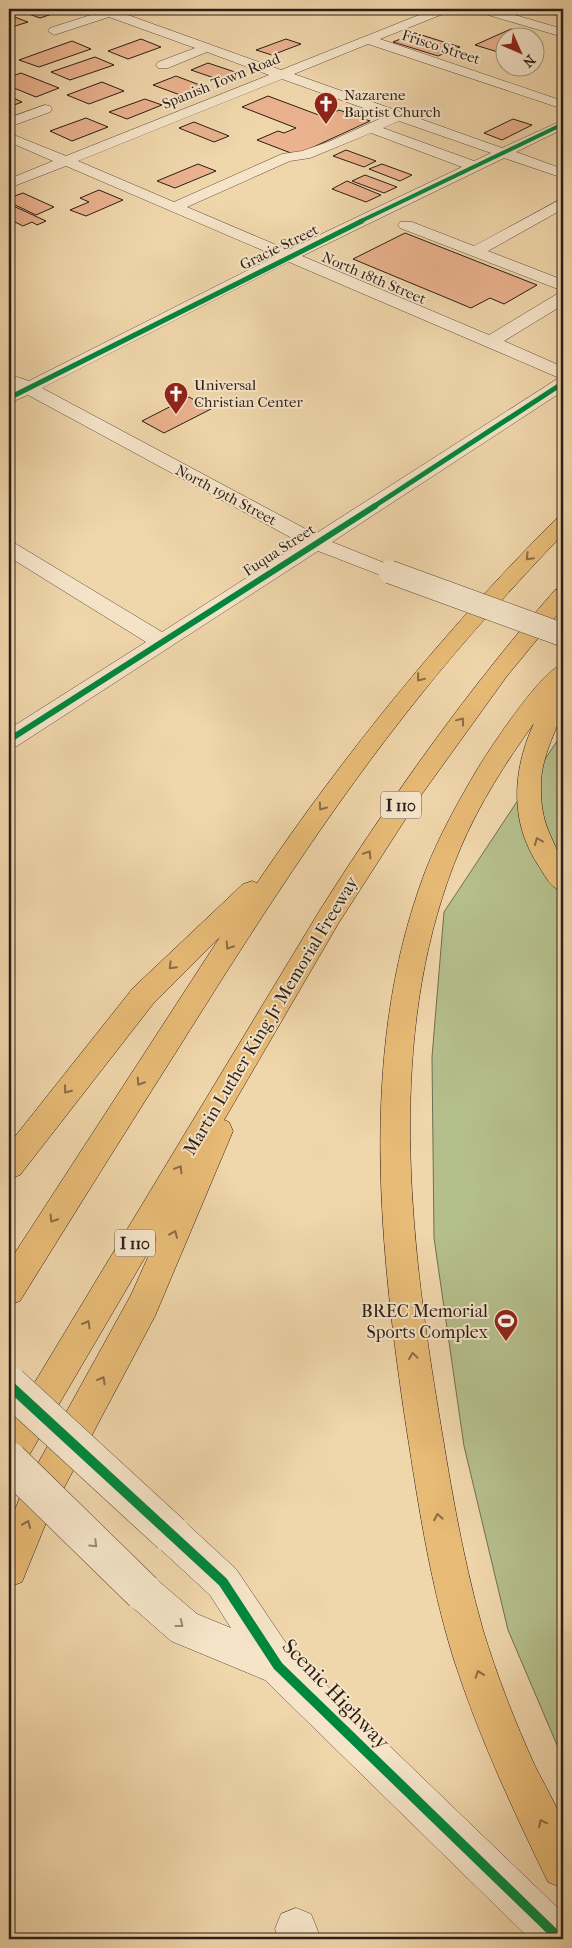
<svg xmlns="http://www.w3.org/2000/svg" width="572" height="1948" font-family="'IM FELL French Canon',serif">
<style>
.green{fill:#b5bf8c;stroke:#706e52}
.building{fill:#eab28e;stroke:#2b1d17}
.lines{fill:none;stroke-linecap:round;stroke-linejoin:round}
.minor-casing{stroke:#5c4b3c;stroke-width:1}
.highway-casing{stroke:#2b1d17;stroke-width:1}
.minor{fill:#f5e4c8;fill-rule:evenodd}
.highway{fill:#e8bb76;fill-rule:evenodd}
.minor-bridge-far1-casing{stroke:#5c4b3c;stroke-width:24;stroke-linecap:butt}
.minor-bridge-casing{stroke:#5c4b3c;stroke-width:39;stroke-linecap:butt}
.minor-bridge-far1{stroke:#f5e4c8;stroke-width:23}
.minor-bridge{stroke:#f5e4c8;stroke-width:38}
.cycleway-far3-casing{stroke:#f5e4c8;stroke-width:5.5}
.cycleway-far2-casing{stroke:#f5e4c8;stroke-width:7}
.cycleway-far1-casing{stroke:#f5e4c8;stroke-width:9}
.cycleway-casing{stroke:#f5e4c8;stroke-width:13}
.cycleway-far3{stroke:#00873e;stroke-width:4}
.cycleway-far2{stroke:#00873e;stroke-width:5}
.cycleway-far1{stroke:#00873e;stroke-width:6}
.cycleway{stroke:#00873e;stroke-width:10}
.oneway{stroke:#8a6c46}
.oneway2{stroke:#9a8a78}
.labels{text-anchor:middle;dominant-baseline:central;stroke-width:4;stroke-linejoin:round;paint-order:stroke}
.far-street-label{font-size:15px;fill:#2b1d17;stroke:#f5e4c8}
.far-poi-label{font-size:15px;fill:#2b1d17;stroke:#f5e4c8;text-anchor:start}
.shield{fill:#f5e4c8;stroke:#68594c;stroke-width:1}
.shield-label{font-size:16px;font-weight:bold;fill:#2b1d17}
.street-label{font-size:18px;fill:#2b1d17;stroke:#f5e4c8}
.poi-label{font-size:18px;fill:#2b1d17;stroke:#f5e4c8;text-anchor:end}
.near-street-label{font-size:21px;fill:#2b1d17;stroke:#f5e4c8}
</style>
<rect width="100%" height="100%" fill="#f0d6ab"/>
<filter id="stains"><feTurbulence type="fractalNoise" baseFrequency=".004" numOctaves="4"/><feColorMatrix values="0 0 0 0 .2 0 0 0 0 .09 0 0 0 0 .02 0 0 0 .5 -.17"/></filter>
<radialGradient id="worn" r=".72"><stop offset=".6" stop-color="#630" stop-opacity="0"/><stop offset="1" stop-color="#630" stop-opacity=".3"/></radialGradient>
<path class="green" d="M 563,732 L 563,1759 L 508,1630 L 464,1446 L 434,1238 L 432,1057 L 444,912 Z"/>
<path class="building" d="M 15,9 L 56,9 L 61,11 L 40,18 Z
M 9,15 L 28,22 L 9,28 Z
M 511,29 L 534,36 L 504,38 L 504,49 L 498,52 L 475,45 Z
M 415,33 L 460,47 L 438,56 L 393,42 Z
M 141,39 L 161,47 L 128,59 L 108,51 Z
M 286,39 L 301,44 L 272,55 L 256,50 Z
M 72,41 L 91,49 L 39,67 L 19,60 Z
M 95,57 L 114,65 L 70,80 L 51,72 Z
M 208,63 L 241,74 L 223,81 L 191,70 Z
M 21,73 L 59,88 L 36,97 L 9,86 L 9,77 Z
M 176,76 L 205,87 L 183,96 L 153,85 Z
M 102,82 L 124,91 L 89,104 L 67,95 Z
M 9,96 L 22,102 L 9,107 Z
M 268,96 L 324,117 L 339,110 L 370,121 L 296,155 L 257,140 L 278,131 L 284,133 L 296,128 L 242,107 Z
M 145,99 L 162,105 L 127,119 L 109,112 Z
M 86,118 L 108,127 L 72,141 L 50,131 Z
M 513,119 L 532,125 L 502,140 L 484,133 Z
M 194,122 L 229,136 L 214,142 L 179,128 Z
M 346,150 L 376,161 L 364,167 L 333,156 Z
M 198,164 L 216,171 L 175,188 L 157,181 Z
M 382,164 L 412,175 L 400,181 L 369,169 Z
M 365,175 L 397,187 L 384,193 L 352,181 Z
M 347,181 L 381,195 L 366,202 L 332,189 Z
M 99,190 L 123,200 L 86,216 L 70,210 L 89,202 L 80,198 Z
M 23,193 L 54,207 L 36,215 L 9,202 L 9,198 Z
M 9,205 L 9,204 L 46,221 L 37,225 L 32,222 L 23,226 L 9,219 Z
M 405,233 L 537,285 L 504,304 L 490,298 L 471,308 L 353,259 Z
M 189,397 L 211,409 L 164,433 L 142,421 Z"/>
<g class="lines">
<defs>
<path id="minor" d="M 91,9 L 114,10 L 281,70 L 434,9 L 450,9 L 448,12 L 380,39 L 563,101 L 563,109 L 368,44 L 294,74 L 502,148 L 563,120 L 563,129 L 516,152 L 563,169 L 563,178 L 504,158 L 302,256 L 489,335 L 557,294 L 563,293 L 563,305 L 504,341 L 563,367 L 563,391 L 332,542 L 397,568 L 401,572 L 397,576 L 390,578 L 383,576 L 318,551 L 17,746 L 9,748 L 9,729 L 146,642 L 9,557 L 9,542 L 16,544 L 162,632 L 301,543 L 28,395 L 9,403 L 9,391 L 15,388 L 9,383 L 11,378 L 17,377 L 29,381 L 276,256 L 66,166 L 9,188 L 9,179 L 53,161 L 9,142 L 9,133 L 66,156 L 269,75 L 207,52 L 168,68 L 158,68 L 156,65 L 158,62 L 195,48 L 109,17 L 54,35 L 48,31 L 50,28 L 97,13 ZM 282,79 L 386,116 L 328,142 L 302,151 L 282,154 L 174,202 L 78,161 ZM 399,121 L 491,153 L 474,161 L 383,128 ZM 371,133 L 462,167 L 288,250 L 187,207 L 290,161 L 310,158 ZM 289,262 L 557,377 L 561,378 L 557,379 L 315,534 L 42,388 Z
M 476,9 L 494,9 L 563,29 L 563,37 L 478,12 Z
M 45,105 L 50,106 L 52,109 L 50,112 L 9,127 L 9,118 Z
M 563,198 L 563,209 L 488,251 L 563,280 L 563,291 L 400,228 L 398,225 L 400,222 L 412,222 L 474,246 Z
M 171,1516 L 184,1521 L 236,1569 L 292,1652 L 563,1913 L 563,1939 L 530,1939 L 265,1680 L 171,1641 L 130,1605 L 124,1592 L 130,1579 L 143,1573 L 156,1579 L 197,1614 L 231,1628 L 210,1595 L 158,1547 L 153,1534 L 158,1521 Z
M 296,1908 L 311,1914 L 321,1939 L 279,1939 L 275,1929 L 281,1914 Z"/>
<path id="highway" d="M 563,517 L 563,534 C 513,587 464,640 419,697 C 329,809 252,931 176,1052 C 124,1134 72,1217 20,1301 L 9,1305 L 9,1262 L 220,937 L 153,1004 L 20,1175 L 9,1179 L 9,1144 L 133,988 L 243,884 L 252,881 L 257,883 C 346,752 444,631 556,519 Z
M 563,589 L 563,608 L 507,676 L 419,798 L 338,924 L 224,1120 L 229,1122 L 233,1131 L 155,1316 L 48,1518 L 22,1582 L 9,1587 L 9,1525 L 21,1494 L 131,1295 L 157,1237 L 21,1469 L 9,1474 L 9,1425 L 320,910 C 391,798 467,690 555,590 Z
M 563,664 C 564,675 566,703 562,713 C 553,738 540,761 541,789 C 541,822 550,833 562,861 C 566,869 563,883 563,892 C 551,888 547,879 540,868 C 509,823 512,771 534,723 C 506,762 479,804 460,849 C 388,1021 407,1217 436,1396 C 449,1475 461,1553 483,1630 C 497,1676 515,1722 535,1766 C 544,1784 555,1802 562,1821 C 567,1834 564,1873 563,1888 L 548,1882 C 513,1810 479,1737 454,1660 C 429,1580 417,1496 404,1412 C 378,1234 360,1044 425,872 C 439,836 458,802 478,768 C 491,747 542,669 563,664 Z"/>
</defs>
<use href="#minor" class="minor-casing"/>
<use href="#highway" class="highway-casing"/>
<use href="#minor" class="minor"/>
<use href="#highway" class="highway"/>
<defs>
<path id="minor-bridge-far1" d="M 390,572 L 563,635"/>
<path id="minor-bridge" d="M 9,1385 L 171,1534
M 9,1461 L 143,1592"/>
</defs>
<use href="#minor-bridge-far1" class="minor-bridge-far1-casing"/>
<use href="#minor-bridge" class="minor-bridge-casing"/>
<use href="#minor-bridge-far1" class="minor-bridge-far1"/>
<use href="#minor-bridge" class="minor-bridge"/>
<defs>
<path id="cycleway-far3" d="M 359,222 L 563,124"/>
<path id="cycleway-far2" d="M 9,398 L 362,221
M 373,507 L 563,383"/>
<path id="cycleway-far1" d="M 9,740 L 375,506"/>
<path id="cycleway" d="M 9,1385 L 223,1582 L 278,1666 L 560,1939"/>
</defs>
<use href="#cycleway-far3" class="cycleway-far3-casing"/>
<use href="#cycleway-far2" class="cycleway-far2-casing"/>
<use href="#cycleway-far1" class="cycleway-far1-casing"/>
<use href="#cycleway" class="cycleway-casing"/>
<use href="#cycleway-far3" class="cycleway-far3"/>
<use href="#cycleway-far2" class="cycleway-far2"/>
<use href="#cycleway-far1" class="cycleway-far1"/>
<use href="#cycleway" class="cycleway"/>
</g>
<defs><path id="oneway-chevron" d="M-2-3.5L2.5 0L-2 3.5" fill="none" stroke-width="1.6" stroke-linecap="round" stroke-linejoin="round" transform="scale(1.25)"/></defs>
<g class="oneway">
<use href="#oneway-chevron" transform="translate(529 557) rotate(134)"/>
<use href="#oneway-chevron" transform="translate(420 678) rotate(129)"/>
<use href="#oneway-chevron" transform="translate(461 721) rotate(-53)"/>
<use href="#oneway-chevron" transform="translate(322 807) rotate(125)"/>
<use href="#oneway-chevron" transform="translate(538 841) rotate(-112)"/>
<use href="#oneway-chevron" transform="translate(368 854) rotate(-58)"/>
<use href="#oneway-chevron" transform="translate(229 946) rotate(123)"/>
<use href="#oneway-chevron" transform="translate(172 966) rotate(135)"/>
<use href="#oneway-chevron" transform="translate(140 1082) rotate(123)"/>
<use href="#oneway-chevron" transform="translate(67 1090) rotate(128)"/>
<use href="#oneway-chevron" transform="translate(179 1169) rotate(-59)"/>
<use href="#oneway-chevron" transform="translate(53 1219) rotate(122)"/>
<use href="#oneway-chevron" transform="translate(174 1234) rotate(-67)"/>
<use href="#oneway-chevron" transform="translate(87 1324) rotate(-60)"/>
<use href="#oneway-chevron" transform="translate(413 1356) rotate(-98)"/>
<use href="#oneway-chevron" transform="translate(102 1380) rotate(-61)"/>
<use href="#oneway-chevron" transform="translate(438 1517) rotate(-100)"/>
<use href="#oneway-chevron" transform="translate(27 1524) rotate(-68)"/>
<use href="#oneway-chevron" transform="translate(479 1674) rotate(-109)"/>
<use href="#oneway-chevron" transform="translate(542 1823) rotate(-116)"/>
</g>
<g class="oneway2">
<use href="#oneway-chevron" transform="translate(94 1544) rotate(44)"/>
<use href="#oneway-chevron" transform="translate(180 1624) rotate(38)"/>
</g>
<defs>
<symbol id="church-pin" viewBox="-11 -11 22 30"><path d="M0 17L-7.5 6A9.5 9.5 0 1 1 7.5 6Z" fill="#8f2418" stroke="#f5e4c8"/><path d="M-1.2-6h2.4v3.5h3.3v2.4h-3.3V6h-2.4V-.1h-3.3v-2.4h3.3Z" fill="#fff"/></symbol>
<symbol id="stadium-pin" viewBox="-11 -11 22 30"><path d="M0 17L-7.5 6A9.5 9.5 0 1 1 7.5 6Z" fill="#8f2418" stroke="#f5e4c8"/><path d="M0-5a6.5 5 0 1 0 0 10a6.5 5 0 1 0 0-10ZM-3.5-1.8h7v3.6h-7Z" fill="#fff"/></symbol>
</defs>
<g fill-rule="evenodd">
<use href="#church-pin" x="312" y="90" width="28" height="38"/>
<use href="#church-pin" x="162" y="380" width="28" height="38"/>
<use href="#stadium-pin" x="492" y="1307" width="28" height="38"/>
</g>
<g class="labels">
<g class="far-street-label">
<text transform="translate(441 47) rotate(18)">Frisco Street</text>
<text transform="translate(221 81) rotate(-22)">Spanish Town Road</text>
<text transform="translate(279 247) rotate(-26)">Gracie Street</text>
<text transform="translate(374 278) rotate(23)">North 18th Street</text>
<text transform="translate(226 495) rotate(28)">North 19th Street</text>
<text transform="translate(279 550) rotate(-33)">Fuqua Street</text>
</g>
<g class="far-poi-label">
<text x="344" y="95">Nazarene<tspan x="344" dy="17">Baptist Church</tspan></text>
<text x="194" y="385">Universal<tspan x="194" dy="17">Christian Center</tspan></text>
</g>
<g class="shield">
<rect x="381" y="791.5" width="40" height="27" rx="4"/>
<rect x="115" y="1229.5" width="40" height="27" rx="4"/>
</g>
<g class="shield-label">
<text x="401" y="805">I 110</text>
<text x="135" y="1243">I 110</text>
</g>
<g class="street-label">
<text transform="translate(271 1016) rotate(-59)">Martin Luther King Jr Memorial Freeway</text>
</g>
<g class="poi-label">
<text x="488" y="1311">BREC Memorial<tspan x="488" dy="21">Sports Complex</tspan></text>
</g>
<g class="near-street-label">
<text transform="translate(336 1694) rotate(46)">Scenic Highway</text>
</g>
</g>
<rect width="572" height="1948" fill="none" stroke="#f0d6ab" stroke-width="30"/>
<rect x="10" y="10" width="552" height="1928" fill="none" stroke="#2b1d17" stroke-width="2.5"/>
<rect x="15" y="15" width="542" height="1918" fill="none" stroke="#2b1d17"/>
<g transform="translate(520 52) rotate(135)"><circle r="24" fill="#f5e4c8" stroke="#a49481"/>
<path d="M0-4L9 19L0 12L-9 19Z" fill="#8f2418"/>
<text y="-8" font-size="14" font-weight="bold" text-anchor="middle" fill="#2b1d17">N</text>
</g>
<rect width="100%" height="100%" filter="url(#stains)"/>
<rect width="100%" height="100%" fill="url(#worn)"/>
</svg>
